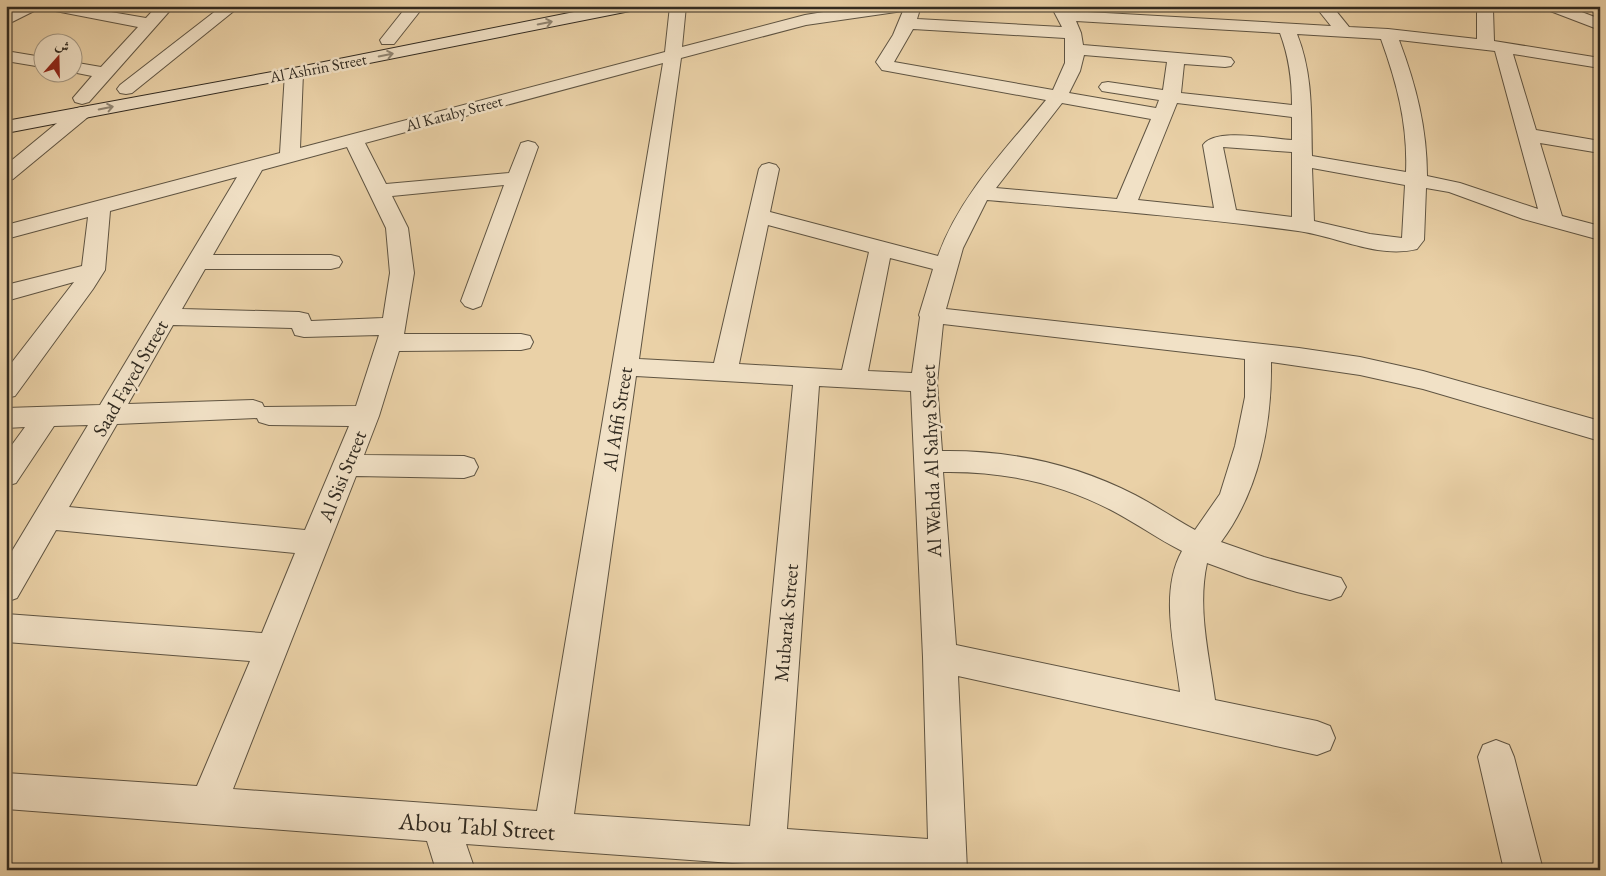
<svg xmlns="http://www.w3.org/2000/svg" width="1606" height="876" font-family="'EB Garamond',Amiri,serif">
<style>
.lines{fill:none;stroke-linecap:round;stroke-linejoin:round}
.minor-casing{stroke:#5f5442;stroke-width:2}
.secondary-casing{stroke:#312a20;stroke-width:2}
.minor{fill:#f1e1c6;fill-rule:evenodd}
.secondary{fill:#f1e1c6;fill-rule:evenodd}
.oneway{stroke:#918673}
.labels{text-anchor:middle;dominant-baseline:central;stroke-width:5;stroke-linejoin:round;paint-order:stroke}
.far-street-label{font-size:16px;fill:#312a20;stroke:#f1e1c6}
.street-label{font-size:20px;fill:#312a20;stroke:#f1e1c6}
.near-street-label{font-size:24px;fill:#312a20;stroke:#f1e1c6}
</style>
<rect width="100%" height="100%" fill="#ead1a7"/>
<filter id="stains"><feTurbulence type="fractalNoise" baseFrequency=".004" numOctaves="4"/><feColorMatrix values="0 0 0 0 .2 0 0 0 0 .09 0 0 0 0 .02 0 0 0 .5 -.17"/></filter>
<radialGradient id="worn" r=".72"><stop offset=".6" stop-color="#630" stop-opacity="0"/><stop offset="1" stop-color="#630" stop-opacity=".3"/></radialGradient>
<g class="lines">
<defs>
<path id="minor" d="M 21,6 L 76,6 L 146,18 L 157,6 L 174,6 L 89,102 L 82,104 L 75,102 L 73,98 L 92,76 L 72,72 L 72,62 L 101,67 L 138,27 L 40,8 L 6,25 L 6,14 Z
M 222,6 L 240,6 L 132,93 L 126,94 L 120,93 L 117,89 L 120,85 Z
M 407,6 L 424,6 L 394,44 L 382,44 L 380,40 Z
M 670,6 L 686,6 L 682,47 L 805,15 L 860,6 L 921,6 L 917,19 L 1062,27 L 1051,6 L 1067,6 L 1070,11 L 1331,26 L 1315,6 L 1332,6 L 1349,27 L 1388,29 L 1477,39 L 1477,10 L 1479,7 L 1491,7 L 1493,10 L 1494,41 L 1600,58 L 1600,68 L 1513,54 L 1536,130 L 1600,141 L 1600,153 L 1540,143 L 1562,216 L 1600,226 L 1600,240 L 1523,219 L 1449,192 L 1426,188 L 1424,240 L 1417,249 C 1378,259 1336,236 1298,231 C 1194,217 1091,209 987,200 L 963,248 L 946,309 L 1299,348 L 1360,357 L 1423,371 L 1600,421 L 1600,441 L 1423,389 L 1360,375 L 1271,362 C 1272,425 1259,491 1221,542 L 1264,557 L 1341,578 L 1346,587 L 1341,596 L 1330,600 L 1297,592 L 1248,578 L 1207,563 C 1197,608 1209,654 1215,700 L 1317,721 L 1330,726 L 1335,738 L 1330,750 L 1317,755 L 958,676 L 967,870 L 819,870 L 785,867 L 784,870 L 746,870 L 746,864 L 466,844 L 475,870 L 436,870 L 427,841 L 6,809 L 6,773 L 197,786 L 250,661 L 6,642 L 6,614 L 262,633 L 295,553 L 56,530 L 17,598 L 6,602 L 6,561 L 88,425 L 54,426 L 16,483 L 6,486 L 6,453 L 25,427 L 6,428 L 6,408 L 100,405 L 237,177 L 110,211 L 105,270 L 93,289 L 15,396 L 6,398 L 6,370 L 74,282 L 6,301 L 6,285 L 82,266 L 88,217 L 6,239 L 6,225 L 280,153 L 285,73 L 288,69 L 294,68 L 300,69 L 303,73 L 300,148 L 665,52 ZM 903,11 L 893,35 L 876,62 L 882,70 L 1046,100 C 1006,149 960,195 938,256 L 770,212 L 779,169 L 776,165 L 769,163 L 762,165 L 759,169 L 714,363 L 639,359 L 681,58 L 806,25 ZM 1076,21 L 1280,33 C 1289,57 1292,79 1292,105 L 1181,93 L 1184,64 L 1225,67 L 1231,66 L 1234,62 L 1231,58 L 1225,57 L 1083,45 L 1081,33 ZM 913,29 L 1065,38 L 1065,63 L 1053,90 L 894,62 ZM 1297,34 L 1381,39 C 1397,83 1408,125 1406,172 L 1312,156 C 1311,114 1313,74 1297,34 ZM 1399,40 L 1495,51 L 1538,209 L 1460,183 L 1427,176 C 1427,128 1416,85 1399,40 ZM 1084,55 L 1167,62 L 1163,90 L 1108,82 L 1102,83 L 1099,87 L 1102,91 L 1108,92 L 1159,100 L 1156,108 L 1069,93 L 1080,71 ZM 663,63 L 537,811 L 233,789 L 356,476 L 464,478 L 474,475 L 478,467 L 474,459 L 464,456 L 364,455 L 379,416 L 399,351 L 521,350 L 530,348 L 533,342 L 530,336 L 521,334 L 404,334 L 414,273 L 408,228 L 392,196 L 504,185 L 461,301 L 465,306 L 473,309 L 481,306 L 538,147 L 535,143 L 528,141 L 521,143 L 509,173 L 386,184 L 365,143 ZM 1062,103 L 1151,119 L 1117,199 L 996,188 ZM 1177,103 L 1292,117 L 1292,140 C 1272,139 1215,127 1203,145 L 1214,208 L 1138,200 ZM 347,147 L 386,228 L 390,273 L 383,318 L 311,321 L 308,314 L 299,312 L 182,309 L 205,269 L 331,269 L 339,267 L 342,262 L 339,257 L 331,255 L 213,255 L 262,170 ZM 1223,147 L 1292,152 L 1292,217 L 1236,210 ZM 1312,168 L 1405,185 L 1402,238 L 1370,234 L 1314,221 ZM 768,225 L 869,252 L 842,370 L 739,364 ZM 890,258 L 933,269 L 919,315 L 920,317 L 912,373 L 868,371 ZM 943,324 L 1245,359 L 1245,397 L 1235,446 L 1220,494 L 1195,530 C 1175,519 1156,506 1135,495 C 1075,464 1009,450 942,451 L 937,383 ZM 173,325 L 292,328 L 295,335 L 304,337 L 379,335 L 356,406 L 264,407 L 262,403 L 253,400 L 128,404 ZM 636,376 L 793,385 L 750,826 L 574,814 ZM 819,386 L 911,391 L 923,657 L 928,839 L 787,829 ZM 257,418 L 259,422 L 269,425 L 349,426 L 305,530 L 69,507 L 117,424 ZM 943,472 C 1003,471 1060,483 1113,511 C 1136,523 1158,539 1182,551 C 1159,592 1175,648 1180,692 L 956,645 Z
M 1543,6 L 1566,6 L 1600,19 L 1600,30 L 1545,9 Z
M 6,51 L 42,57 L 42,67 L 6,61 Z
M 81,107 L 88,109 L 90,113 L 88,117 L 13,179 L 6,181 L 6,165 L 74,109 Z
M 1496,740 L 1509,745 L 1514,757 L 1543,870 L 1504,870 L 1478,757 L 1483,745 Z"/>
<path id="secondary" d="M 604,6 L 638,6 L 636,9 L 630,11 L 294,78 L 6,133 L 6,121 L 294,68 Z"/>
</defs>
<use href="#minor" class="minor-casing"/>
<use href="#secondary" class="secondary-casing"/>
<use href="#minor" class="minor"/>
<use href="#secondary" class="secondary"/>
</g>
<defs><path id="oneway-shaft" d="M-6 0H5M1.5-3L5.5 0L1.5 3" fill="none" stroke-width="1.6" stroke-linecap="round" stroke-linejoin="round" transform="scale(1.25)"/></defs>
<g class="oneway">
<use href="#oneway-shaft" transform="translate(545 23) rotate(-11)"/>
<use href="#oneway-shaft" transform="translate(386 55) rotate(-11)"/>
<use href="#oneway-shaft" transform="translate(106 108) rotate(-11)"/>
</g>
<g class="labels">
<g class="far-street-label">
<text transform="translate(318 68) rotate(-11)">Al Ashrin Street</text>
<text transform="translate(454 113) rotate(-15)">Al Kataby Street</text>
</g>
<g class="street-label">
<text transform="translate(130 378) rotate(-60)">Saad Fayed Street</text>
<text transform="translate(617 419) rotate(-81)">Al Afifi Street</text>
<text transform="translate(931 461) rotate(-92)">Al Wehda Al Sahya Street</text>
<text transform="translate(342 476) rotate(-68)">Al Sisi Street</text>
<text transform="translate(786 623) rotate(-85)">Mubarak Street</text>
</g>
<g class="near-street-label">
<text transform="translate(477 826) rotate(4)">Abou Tabl Street</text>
</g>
</g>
<rect width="1606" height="876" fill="none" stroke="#ead1a7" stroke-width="25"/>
<rect x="8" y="8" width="1591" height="861" fill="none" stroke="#312a20" stroke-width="2.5"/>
<rect x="12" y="12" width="1581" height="851" fill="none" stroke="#312a20"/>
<g transform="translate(58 58) rotate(20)"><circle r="24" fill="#f1e1c6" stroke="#a49884"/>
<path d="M0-4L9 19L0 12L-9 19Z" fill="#8f2418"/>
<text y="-8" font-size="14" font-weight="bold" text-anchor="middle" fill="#312a20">ش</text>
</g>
<rect width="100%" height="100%" filter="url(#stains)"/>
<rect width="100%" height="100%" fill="url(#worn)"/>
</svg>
